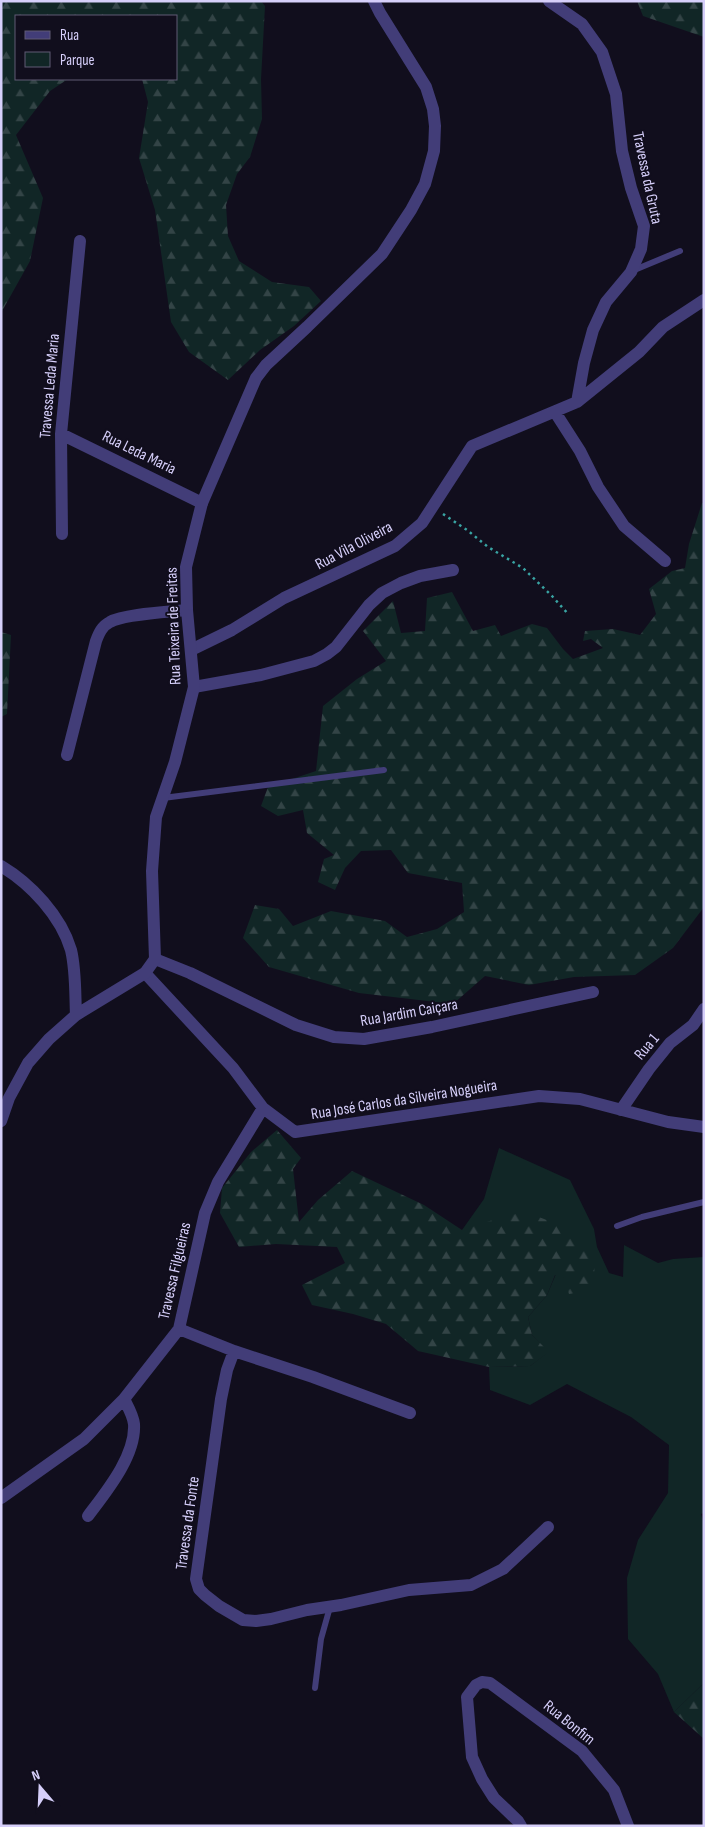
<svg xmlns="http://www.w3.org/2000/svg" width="705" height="1827" font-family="'Sofia Sans Condensed',sans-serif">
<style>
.green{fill:#112626}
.forest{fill:url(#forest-firs)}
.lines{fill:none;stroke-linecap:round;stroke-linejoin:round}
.path{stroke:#39a4a3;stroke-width:2.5;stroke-dasharray:2.5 4;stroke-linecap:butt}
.service{stroke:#423d78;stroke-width:6}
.minor{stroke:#423d78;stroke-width:12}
.tertiary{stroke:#423d78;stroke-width:12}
.labels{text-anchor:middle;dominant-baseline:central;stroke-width:4;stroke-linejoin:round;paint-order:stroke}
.street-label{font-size:16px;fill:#d6cffa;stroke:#110e1d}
</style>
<defs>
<pattern id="forest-firs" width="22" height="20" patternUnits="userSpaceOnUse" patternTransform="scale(1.25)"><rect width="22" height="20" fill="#112626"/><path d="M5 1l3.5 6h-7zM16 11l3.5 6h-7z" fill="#334446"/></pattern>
</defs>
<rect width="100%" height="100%" fill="#110e1d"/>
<path class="green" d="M 499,1148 L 570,1180 L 594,1229 L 597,1247 L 609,1273 L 623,1277 L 624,1245 L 658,1263 L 673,1259 L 704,1257 L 704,1513 L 701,1514 L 704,1524 L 704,1683 L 674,1712 L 658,1674 L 628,1639 L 627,1578 L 638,1540 L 668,1493 L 669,1445 L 631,1417 L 567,1384 L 530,1405 L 490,1390 L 489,1367 L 530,1366 L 548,1352 L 532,1335 L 528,1317 L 547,1295 L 556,1274 L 592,1290 L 462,1230 L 484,1199 Z"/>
<path class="forest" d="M 1,1 L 261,1 L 265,6 L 261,79 L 262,119 L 250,157 L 237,174 L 226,205 L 228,236 L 239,261 L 272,282 L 309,287 L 321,301 L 294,326 L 260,350 L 228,380 L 189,352 L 171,322 L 155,210 L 139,158 L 148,102 L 142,79 L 176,79 L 176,16 L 16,16 L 16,79 L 68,79 L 50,91 L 16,135 L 43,198 L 30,261 L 1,313 Z
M 637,1 L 704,1 L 704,37 L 643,16 Z
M 702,503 L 704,503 L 704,907 L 673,948 L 635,975 L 574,977 L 529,985 L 485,976 L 453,1004 L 359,993 L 269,967 L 243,938 L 255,905 L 279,909 L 293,926 L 331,911 L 385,921 L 407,937 L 437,929 L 464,912 L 462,883 L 408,873 L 391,850 L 361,851 L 345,868 L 335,890 L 318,882 L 324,859 L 334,855 L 307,833 L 303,810 L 278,816 L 261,806 L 268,787 L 316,771 L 323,706 L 357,679 L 386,661 L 363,631 L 393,601 L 401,633 L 425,631 L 427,598 L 452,592 L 473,631 L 495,625 L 501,636 L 532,624 L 547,628 L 563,649 L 573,659 L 603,648 L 591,639 L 583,641 L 585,631 L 613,629 L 640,635 L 656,614 L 649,589 L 672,571 L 685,568 L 689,544 Z
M 1,632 L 11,635 L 7,714 L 1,717 Z
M 277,1130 L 301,1158 L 293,1169 L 299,1222 L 318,1200 L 352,1171 L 424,1205 L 462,1230 C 479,1225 505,1215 522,1213 C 538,1212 587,1239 592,1256 C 596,1267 594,1279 593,1290 L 569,1294 L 564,1278 L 555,1275 L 547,1295 L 528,1317 L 532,1335 L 549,1352 L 530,1366 L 489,1367 L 418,1351 L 386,1324 L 353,1314 L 312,1305 L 302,1285 L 345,1263 L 337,1247 L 276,1244 L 239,1247 L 220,1213 L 222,1188 L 251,1152 Z
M 704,1683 L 704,1739 L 674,1712 Z"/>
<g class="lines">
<path class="path" d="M 443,514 L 467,530 L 488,547 L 523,568 L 552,596 L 569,615"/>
<path class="service" d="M 632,271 L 680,251
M 163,798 L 384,770
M 617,1226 L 642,1217 L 704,1202
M 315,1688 L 321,1639 L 330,1607"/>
<path class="minor" d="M 549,1 L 582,24 L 602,52 L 616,94 L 622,151 L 631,188 L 644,226 L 641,249 L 631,272 L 606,302 L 593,330 L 584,363 L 577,402
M 555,412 L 580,451 L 598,487 L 624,526 L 665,561
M 61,434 L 202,503
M 62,534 L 61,434 L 80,241
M 191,650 L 232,630 L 284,598 L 395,546 L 422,523 L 472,446 L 577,402 L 639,352 L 663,327 L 704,300
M 194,687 L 261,675 L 314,661 L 327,654 L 336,647 L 369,605 L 382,593 L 401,583 L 420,576 L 453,570
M 67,755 L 96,641 C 99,633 102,626 110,622 C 124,614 169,612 187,610
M 155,959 L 190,973 L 296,1025 L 334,1037 L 364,1039 L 432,1027 L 593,992
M 145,973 L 233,1068 L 263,1108 L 295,1132 L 539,1096 L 580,1099 L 668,1122 L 704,1127
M 621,1110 L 649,1069 L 670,1043 L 693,1025 L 704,1009
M 179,1329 L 234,1351 L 313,1377 L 410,1413
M 234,1351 L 227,1370 L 221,1399 L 196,1579 L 199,1589 L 205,1595 L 219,1606 L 243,1620 L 256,1621 L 271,1619 L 307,1610 L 341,1605 L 409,1590 L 471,1585 L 503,1569 L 548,1527
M 1,1498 L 84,1439 L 124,1399 L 179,1329 L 205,1213 L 218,1182 L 263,1108
M 88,1516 C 106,1492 136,1456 134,1424 C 133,1415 128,1407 124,1399
M 521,1826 L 518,1821 L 494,1798 L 482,1779 L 472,1757 L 467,1697 L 476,1685 L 482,1682 L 490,1683 L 582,1751 L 614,1790 L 628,1826"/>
<path class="tertiary" d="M 1,866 C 31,884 61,916 71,950 C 76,971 75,994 76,1015
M 1,1121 L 9,1098 L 28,1063 L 49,1039 L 76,1015 L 145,973 L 155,959 L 152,871 L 156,817 L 175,762 L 194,687 L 187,610 L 186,567 L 202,503 L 256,378 L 266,365 L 307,327 L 382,254 L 411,210 L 425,184 L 434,151 L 435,126 L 433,109 L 426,87 L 380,13 L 374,1"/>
</g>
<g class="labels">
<g class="street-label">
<text transform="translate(647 178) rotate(78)">Travessa da Gruta</text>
<text transform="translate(50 386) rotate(-85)">Travessa Leda Maria</text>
<text transform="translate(139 453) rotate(26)">Rua Leda Maria</text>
<text transform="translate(354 546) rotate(-28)">Rua Vila Oliveira</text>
<text transform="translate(174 626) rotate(-92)">Rua Teixeira de Freitas</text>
<text transform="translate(409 1013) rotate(-10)">Rua Jardim Caiçara</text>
<text transform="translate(647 1047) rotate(-50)">Rua 1</text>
<text transform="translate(404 1100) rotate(-9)">Rua José Carlos da Silveira Nogueira</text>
<text transform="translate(175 1271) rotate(-77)">Travessa Filgueiras</text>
<text transform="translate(188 1523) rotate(-82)">Travessa da Fonte</text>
<text transform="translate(569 1723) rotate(39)">Rua Bonfim</text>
</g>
</g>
<rect width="705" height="1827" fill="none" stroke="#d6cffa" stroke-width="5"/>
<rect x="15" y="15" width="162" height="65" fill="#110e1d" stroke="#605b75"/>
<rect x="25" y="31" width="25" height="8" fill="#423d78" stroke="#605b75"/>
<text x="60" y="40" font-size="15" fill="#d6cffa">Rua</text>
<rect x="25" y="52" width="25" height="15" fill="#112626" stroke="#605b75"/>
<text x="60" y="65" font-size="15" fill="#d6cffa">Parque</text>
<g transform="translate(40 1787) rotate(341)" stroke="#110e1d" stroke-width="4" paint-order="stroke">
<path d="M0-4L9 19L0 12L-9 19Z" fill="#d6cffa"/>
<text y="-8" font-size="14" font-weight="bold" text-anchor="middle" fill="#d6cffa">N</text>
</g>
</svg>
